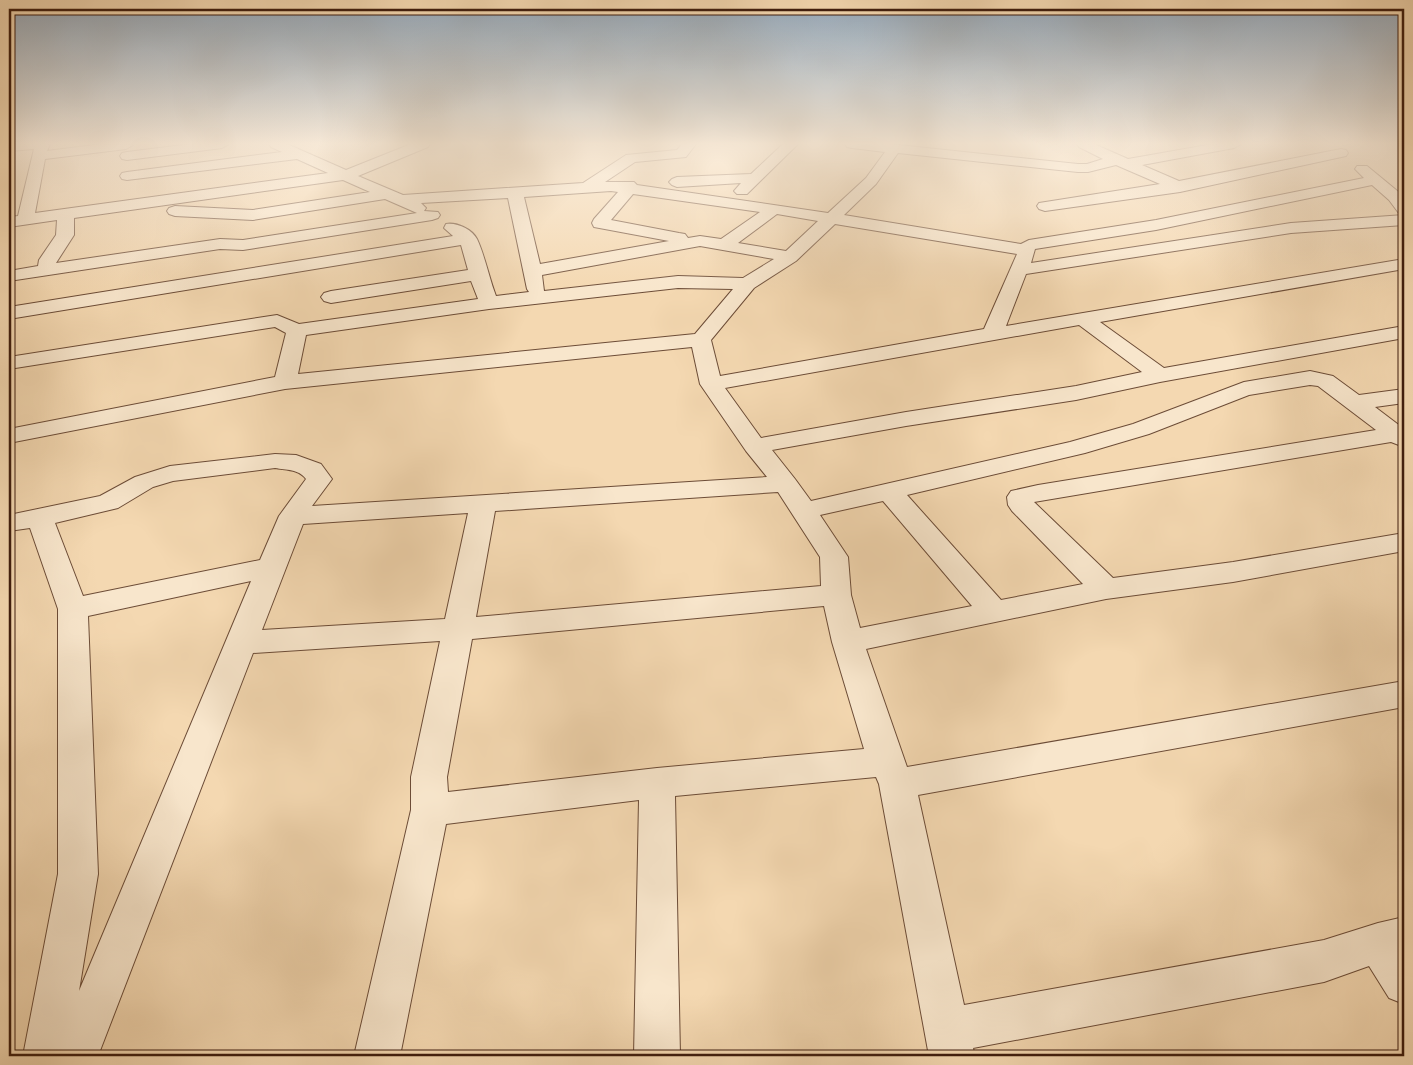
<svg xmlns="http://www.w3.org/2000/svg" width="1413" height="1065" font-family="'EB Garamond',serif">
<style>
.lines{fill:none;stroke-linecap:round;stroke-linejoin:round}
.minor-casing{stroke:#6c4c37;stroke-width:2}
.minor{fill:#f8e6cc;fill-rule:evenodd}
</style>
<rect width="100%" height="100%" fill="#f4d8b1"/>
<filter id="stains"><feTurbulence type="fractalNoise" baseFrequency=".004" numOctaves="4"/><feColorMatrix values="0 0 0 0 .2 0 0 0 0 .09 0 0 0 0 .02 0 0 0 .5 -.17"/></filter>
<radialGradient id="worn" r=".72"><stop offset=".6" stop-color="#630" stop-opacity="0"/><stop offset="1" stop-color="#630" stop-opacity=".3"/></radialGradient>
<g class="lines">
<defs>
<path id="minor" d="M 9,144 L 50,144 L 47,151 L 102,144 L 133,145 L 126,149 L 45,159 L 35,213 L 328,173 L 297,159 L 127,180 L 122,179 L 120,176 L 122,173 L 127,172 L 282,152 L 271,147 L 269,144 L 287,144 L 346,170 L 411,144 L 430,144 L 428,147 L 358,176 L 403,195 L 583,183 L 626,155 L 677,150 L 682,144 L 696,144 L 686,157 L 635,162 L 605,182 L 634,182 L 637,185 L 828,213 L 866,178 L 885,152 L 852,148 L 847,147 L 845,144 L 889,144 L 1078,164 L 1087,164 L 1103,159 L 1079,147 L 1077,144 L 1094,144 L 1128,159 L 1213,144 L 1241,144 L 1234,148 L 1142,165 L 1179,181 L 1341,149 L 1346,150 L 1348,153 L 1346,156 L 1180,192 L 1045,211 L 1039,209 L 1037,206 L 1039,203 L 1160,184 L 1116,165 L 1088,172 L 1078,172 L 898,153 L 876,184 L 844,215 L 1021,244 L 1029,240 L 1156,220 L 1364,178 L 1355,169 L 1357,166 L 1367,166 L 1401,194 L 1404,198 L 1404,214 L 1398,212 L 1389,200 L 1372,185 L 1156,230 L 1035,249 L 1031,263 L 1291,223 L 1404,215 L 1404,225 L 1291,233 L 1026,274 L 1006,326 L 1404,259 L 1404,269 L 1100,322 L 1164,368 L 1404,326 L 1404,338 L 1160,382 L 1076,400 L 906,426 L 772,450 L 795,479 L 811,501 L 1070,442 L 1133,424 L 1244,382 L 1310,371 L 1333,376 L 1359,395 L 1404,389 L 1404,403 L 1375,407 L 1404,429 L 1404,447 L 1391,442 L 1034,502 L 1113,578 L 1233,562 L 1404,533 L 1404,551 L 1233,582 L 1106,599 L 866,649 L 907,767 L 1404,681 L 1404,707 L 918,795 L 964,1005 L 1324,940 L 1378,923 L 1404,917 L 1404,1004 L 1389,998 L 1369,966 L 1324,982 L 973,1048 L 975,1056 L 929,1056 L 879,784 L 876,777 L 675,796 L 680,1056 L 634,1056 L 639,800 L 446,824 L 400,1056 L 354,1056 L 411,810 L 411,777 L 440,641 L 253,653 L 98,1056 L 23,1056 L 58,874 L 58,609 L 30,528 L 9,531 L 9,515 L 100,496 L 135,477 L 170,466 L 275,454 L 296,455 L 321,464 L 332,479 L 312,506 L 767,477 L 746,451 L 700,384 L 692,347 L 285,389 L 9,443 L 9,429 L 275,377 L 286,333 L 275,327 L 9,369 L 9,357 L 277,315 L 299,324 L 478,299 L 471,281 L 331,303 L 324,301 L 321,297 L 324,293 L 331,291 L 468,270 L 461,245 L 9,319 L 9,307 L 453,236 L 444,228 L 446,224 C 456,222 472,229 477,239 C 485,256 489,278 496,296 L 529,292 L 527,289 L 508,198 L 421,203 L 426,208 L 424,211 L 438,212 L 440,215 L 438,218 L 432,220 L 243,250 L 220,249 L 9,281 L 9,271 L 38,266 L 39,260 L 56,235 L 57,220 L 9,227 L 9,217 L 18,216 L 34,149 L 9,151 ZM 343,180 L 370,192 L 253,210 L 175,206 L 169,208 L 167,211 L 169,214 L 175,216 L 253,220 L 385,199 L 417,213 L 243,240 L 220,239 L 56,263 L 74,235 L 74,218 ZM 611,191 L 618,192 L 594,219 L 592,223 L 594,227 L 669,241 L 540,264 L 524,197 ZM 633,194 L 760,212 L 721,239 L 700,236 L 688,238 L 685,234 L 679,233 L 611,220 ZM 777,214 L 818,221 L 786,251 L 738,243 ZM 835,224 L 1017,254 L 984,329 L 720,376 L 711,340 L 754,288 L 796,261 ZM 700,246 L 774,259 L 743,278 L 678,276 L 544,291 L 542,275 ZM 678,288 L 733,289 L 695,334 L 298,374 L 306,335 L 489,309 ZM 1079,325 L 1142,372 L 1076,386 L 906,412 L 761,438 L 725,388 ZM 1310,385 L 1318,386 L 1376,430 L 1038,485 L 1011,491 L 1007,497 L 1008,505 L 1012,511 L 1083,584 L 1001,600 L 907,495 L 1085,453 L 1149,434 L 1249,395 ZM 275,468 C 286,470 299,469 306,479 L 279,516 L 260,560 L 83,596 L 55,523 L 118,508 L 153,487 L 173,481 ZM 778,492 L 820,557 L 821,586 L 476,617 L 495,511 ZM 883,501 L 972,606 L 860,628 L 851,595 L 848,557 L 820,515 ZM 468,513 L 445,619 L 262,630 L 303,524 ZM 251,581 L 79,991 L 98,874 L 88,616 ZM 824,606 L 832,642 L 864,749 L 657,768 L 448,792 L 447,777 L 472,639 Z
M 191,144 L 229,144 L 222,148 L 127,160 L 122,159 L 120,156 L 122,153 L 127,152 Z
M 783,144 L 798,144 L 747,194 L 737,194 L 734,191 L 741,183 L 677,187 L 672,185 L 669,182 L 672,179 L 677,177 L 751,174 Z"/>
</defs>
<use href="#minor" class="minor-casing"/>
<use href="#minor" class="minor"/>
</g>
<linearGradient id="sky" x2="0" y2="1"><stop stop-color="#94a9bc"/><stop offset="0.49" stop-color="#faeddc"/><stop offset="1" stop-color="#faeddc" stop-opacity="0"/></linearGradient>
<rect width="1413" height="293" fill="url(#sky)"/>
<rect width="1413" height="1065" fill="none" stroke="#f4d8b1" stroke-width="30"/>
<rect x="10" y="10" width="1393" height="1045" fill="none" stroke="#3f1d0e" stroke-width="2.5"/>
<rect x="15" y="15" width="1383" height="1035" fill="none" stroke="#3f1d0e"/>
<rect width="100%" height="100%" filter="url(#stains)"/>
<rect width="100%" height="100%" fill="url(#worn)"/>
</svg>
